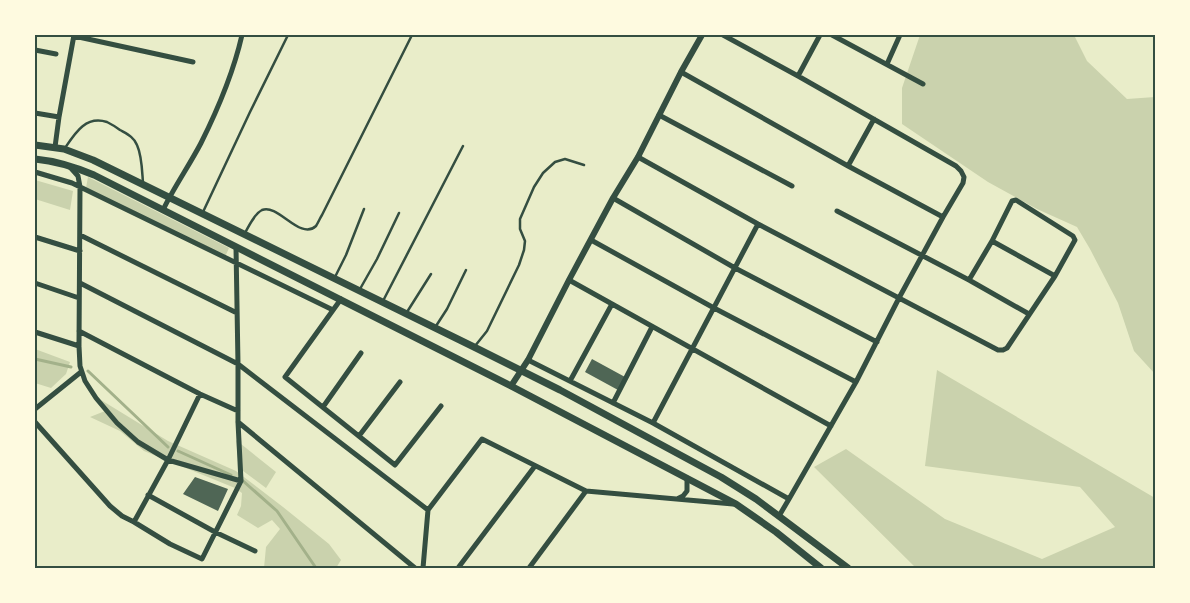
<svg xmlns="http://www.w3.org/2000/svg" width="1190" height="603" font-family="Manrope,sans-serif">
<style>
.green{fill:#cad2ad}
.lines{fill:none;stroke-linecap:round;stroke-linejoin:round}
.stream{stroke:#a3b18a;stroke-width:3}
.building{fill:#4f6655}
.service{stroke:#344e41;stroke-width:2.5}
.minor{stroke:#344e41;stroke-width:5}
.tertiary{stroke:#344e41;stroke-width:6}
.secondary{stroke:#344e41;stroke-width:7}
.neatline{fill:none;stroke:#344e41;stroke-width:2}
</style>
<rect width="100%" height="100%" fill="#e9edc9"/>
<path class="green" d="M 920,35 L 1074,35 L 1087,61 L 1127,99 L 1155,97 L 1155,374 L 1134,351 L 1118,303 L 1090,249 L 1077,227 L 1037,209 L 988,182 L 902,124 L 902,88 Z
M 88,177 L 229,248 L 225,257 L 86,188 Z
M 35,180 L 73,191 L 70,210 L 35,199 Z
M 35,349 L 70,362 L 66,374 L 51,388 L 35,383 Z
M 937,370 L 1155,498 L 1155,568 L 916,568 L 814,467 L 846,449 L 945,519 L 1042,559 L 1115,527 L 1080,487 L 925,466 Z
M 101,400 L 168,441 L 236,471 L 283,507 L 329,544 L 341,560 L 336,568 L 264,568 L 266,547 L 280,529 L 272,520 L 258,528 L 237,515 L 241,506 L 242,493 L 235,488 L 144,451 L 120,431 L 90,417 L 105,411 Z
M 236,440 L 276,472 L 266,488 L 239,468 Z"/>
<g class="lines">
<path class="stream" d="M 35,359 L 71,367
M 88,371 L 168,447
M 178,451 L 231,475
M 242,480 L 277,511 L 316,568"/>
</g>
<path class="building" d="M 592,359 L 625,377 L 618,390 L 585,372 Z
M 195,477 L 228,489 L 218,511 L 183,494 Z"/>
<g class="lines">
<path class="service" d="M 65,148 C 75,133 86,115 107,122 C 111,124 116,127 120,130 C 127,134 134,137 137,145 C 142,156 142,170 143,183
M 203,212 L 250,112 L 288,35
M 245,233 C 249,226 254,214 262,210 C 278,203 300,241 316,226 C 318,223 320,218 322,215 L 412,35
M 335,277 L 346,255 L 364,209
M 360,289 L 377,259 L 399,213
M 383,301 L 463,146
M 407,312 L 431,274
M 436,326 L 447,309 L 466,270
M 475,346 L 487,331 L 519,265 L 524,250 L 525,241 L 520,229 L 520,219 L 534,187 L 543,173 L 555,162 L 565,159 L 584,165"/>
<path class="minor" d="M 723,35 L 798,76 L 956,166 L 961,171 L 964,177 L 963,183 L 943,217 L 899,298 L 856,382 L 789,499 L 779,516
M 832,35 L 923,84
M 74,36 L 193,62
M 35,50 L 56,54
M 887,64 L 900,35
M 681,72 L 848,166 L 943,217
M 798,76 L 820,35
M 35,113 L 59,117
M 659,115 L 792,186
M 55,147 L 59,117 L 74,35
M 638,157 L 758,224 L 998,350 L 1003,350 L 1007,348 L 1055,276 L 1075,240 L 1073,236 L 1016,200 L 1012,201 L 992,241 L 969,280
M 69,166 L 78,176 L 80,187 L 79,346 L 80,366 L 85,381 L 96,398 L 117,423 L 138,442 L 168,460 L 241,481
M 848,166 L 874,119
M 35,172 L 72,183 L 333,310
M 613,198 L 735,268 L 877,342
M 163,210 C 174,187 189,166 201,143 C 217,111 234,70 242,35
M 837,211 L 969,280 L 1029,314
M 80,235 L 237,313
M 35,237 L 80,251
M 591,240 L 714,308 L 856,382
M 992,241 L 1055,276
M 569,280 L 831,426
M 35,283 L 79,298
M 80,283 L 238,364 L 428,510
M 341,299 L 285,377 L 395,465 L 441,406
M 79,331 L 200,394 L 238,411
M 35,332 L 79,346
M 528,360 L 653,423 L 789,499
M 570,381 L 612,304
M 613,403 L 652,327
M 323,407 L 361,353
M 35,409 L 81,372
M 35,422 L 110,506 L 122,516 L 134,522 L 170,544 L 202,559 L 241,481 L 238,422 L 238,364 L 236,247
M 238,422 L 415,568
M 653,423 L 758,224
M 359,436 L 400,382
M 148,495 L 215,532 L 255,551
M 679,498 L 683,496 L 687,491 L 687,478
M 134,522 L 168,460 L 200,394
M 423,568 L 428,510 L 482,439 L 586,491 L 733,504
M 458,568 L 535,466
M 529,568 L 586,491"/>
<path class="tertiary" d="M 511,386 L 528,360 L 569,280 L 613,198 L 638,157 L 681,72 L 702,35"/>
<path class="secondary" d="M 35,145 L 64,149 L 93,160 L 474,347 L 560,390 L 647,437 L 721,477 L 756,499 L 848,568
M 35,159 C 56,161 75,167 94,175 L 511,386 L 736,504 L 776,532 L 821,568"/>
</g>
<rect width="1190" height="603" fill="none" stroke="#fefae0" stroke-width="72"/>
<rect x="36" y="36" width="1118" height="531" class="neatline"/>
</svg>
